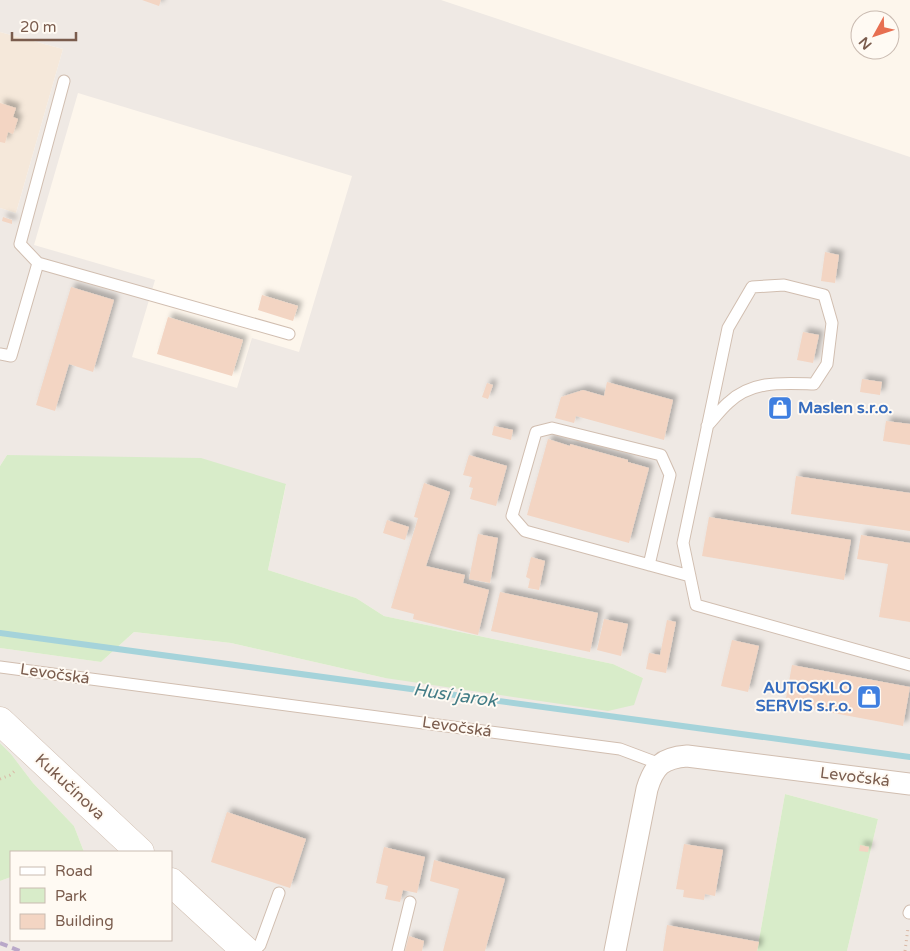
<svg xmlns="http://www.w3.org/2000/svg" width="910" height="951" font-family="'Varela Round',sans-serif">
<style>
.residential{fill:#f5e8da}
.industrial{fill:#efe9e4;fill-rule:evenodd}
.green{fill:#d8ecc9}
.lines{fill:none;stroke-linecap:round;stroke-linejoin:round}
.stream{stroke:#a5d3da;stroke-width:6}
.building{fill:#f3d5c3;filter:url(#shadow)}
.service-casing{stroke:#d1beb0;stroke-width:13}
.minor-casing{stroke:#d1beb0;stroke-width:23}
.tertiary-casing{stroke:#d1beb0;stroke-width:29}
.path{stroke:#d9b8a5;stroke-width:3;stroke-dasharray:1 4;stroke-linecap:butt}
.service{stroke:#fff;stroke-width:11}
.minor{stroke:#fff;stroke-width:21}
.tertiary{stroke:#fff;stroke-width:28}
.rail{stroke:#b9a8c9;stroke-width:4;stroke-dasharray:8 5;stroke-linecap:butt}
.labels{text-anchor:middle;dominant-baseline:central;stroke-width:4;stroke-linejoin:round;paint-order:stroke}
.shop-label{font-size:16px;font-weight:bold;fill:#366cbe;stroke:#fffaf3;text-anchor:start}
.street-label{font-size:16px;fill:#7a5c4d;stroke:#fffaf3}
.water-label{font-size:18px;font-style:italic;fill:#437c86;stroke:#fffaf3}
</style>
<defs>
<filter id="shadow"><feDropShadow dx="4.5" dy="-4.5" stdDeviation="2.5" flood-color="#0004"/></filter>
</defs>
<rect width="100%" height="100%" fill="#fdf6ec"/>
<path class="residential" d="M 0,32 L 63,49 L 16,213 L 0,208 Z"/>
<path class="industrial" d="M 0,0 L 441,0 L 910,157 L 910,951 L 847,951 L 878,819 L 785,794 L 757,951 L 0,951 L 0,881 L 11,877 L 11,940 L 171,940 L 171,852 L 84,852 L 74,826 L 33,783 L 11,754 L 0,743 L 0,648 L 101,662 L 134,632 L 231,643 L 385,678 L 643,678 L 613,664 L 384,616 L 356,598 L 268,570 L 286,485 L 7,455 L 0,466 L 0,208 L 16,213 L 63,49 L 0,32 ZM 78,93 L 352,176 L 299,352 L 252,338 L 237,388 L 132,357 L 155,280 L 34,245 Z"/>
<path class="green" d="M 7,455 L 201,458 L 286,484 L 268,570 L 356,598 L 384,616 L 613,664 L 643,678 L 634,705 L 608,711 L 385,678 L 231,643 L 134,632 L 101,662 L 0,648 L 0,466 Z
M 0,743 L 11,754 L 33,783 L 74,826 L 84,852 L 11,852 L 11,877 L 0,881 Z
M 785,794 L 878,819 L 847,951 L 757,951 Z"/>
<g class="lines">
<path class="stream" d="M 0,633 L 910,757"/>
</g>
<path class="building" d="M 142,0 L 161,0 L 159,6 Z
M 0,103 L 16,108 L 13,117 L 18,119 L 13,134 L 8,132 L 5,143 L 0,142 Z
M 3,217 L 12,220 L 12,224 L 2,221 Z
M 825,252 L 839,255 L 835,283 L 821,281 Z
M 71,287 L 114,300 L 93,372 L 69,364 L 55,411 L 36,405 Z
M 262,295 L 298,306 L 293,321 L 258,310 Z
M 168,317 L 243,340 L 232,376 L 157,354 Z
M 803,332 L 819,335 L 813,363 L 797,360 Z
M 862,379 L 882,382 L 880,395 L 860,392 Z
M 607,382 L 673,400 L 664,440 L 576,416 L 574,423 L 555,418 L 561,397 L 583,390 L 604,396 Z
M 487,383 L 493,385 L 488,399 L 482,397 Z
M 886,421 L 910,424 L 910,445 L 883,441 Z
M 494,426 L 513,430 L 511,440 L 492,435 Z
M 548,439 L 570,446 L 570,444 L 628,460 L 628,462 L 649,468 L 629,543 L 527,515 Z
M 469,455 L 507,466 L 496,506 L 470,499 L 473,488 L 469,487 L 472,477 L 463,475 Z
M 796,476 L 910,493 L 910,531 L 791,514 Z
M 424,483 L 450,492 L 426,566 L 465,575 L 463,583 L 489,590 L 478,635 L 413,619 L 414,614 L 391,608 L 418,518 L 414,517 Z
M 709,517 L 851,540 L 844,580 L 702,556 Z
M 387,520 L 409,527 L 405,540 L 383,533 Z
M 478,534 L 498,538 L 490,583 L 469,579 Z
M 861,535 L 910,543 L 910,622 L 879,617 L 888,564 L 857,559 Z
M 531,557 L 545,561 L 539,590 L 528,588 L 530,579 L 526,577 Z
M 500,592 L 598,613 L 590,652 L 491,631 Z
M 604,619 L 628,624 L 621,656 L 597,650 Z
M 667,620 L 676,622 L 666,673 L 646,669 L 649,653 L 660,655 Z
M 732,640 L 759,646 L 748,692 L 721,686 Z
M 792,665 L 910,687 L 903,726 L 785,704 Z
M 227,812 L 306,839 L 290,888 L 211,862 Z
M 684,844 L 723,850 L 715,896 L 705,894 L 704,900 L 683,897 L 684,890 L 676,889 Z
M 860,845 L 869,847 L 868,852 L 859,851 Z
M 384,847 L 425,857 L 417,893 L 403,890 L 400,902 L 385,899 L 388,886 L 376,883 Z
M 434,860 L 505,879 L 485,951 L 443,951 L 459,889 L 430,881 Z
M 667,925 L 759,942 L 757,951 L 663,951 Z
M 409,936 L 424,941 L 422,951 L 405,951 Z"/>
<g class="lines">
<defs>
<path id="service" d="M 38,263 L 289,334
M 0,354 L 11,356 L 38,263 L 20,244 L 64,81
M 707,426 C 714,419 720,410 728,403 C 752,380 783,383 814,384 L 827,364 L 832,323 L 824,295 L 784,285 L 752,287 L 728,328 L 683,543 L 696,605 L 910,665
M 649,565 L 670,475 L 661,455 L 552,428 L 536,432 L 512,516 L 525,531 L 690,576
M 0,667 L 620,749 L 660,764
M 909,913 L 910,911
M 254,951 L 260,945 L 279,893
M 398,951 L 410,902"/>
<path id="minor" d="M 615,951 L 647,789 C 654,766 662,758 687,756 L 910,784"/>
<path id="tertiary" d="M 0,721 L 140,852
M 171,882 L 246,951"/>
</defs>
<use href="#service" class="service-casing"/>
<use href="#minor" class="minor-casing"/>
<use href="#tertiary" class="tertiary-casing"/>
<path class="path" d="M 0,779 L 10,775 L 17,769
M 905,951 L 908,928"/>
<use href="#service" class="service"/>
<use href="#minor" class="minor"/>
<use href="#tertiary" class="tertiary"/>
<path class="rail" d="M 0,943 L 20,951"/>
</g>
<defs>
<symbol id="shop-square" viewBox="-11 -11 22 22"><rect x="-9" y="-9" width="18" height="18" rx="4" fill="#3f7fe0" stroke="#fffaf3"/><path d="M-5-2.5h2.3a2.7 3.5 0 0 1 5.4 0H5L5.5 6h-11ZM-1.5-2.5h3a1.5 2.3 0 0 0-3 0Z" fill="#fff"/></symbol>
</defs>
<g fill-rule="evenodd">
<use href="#shop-square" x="766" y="394" width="28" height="28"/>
<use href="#shop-square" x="855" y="683" width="28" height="28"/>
</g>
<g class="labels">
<g class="shop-label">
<text x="798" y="408">Maslen s.r.o.</text>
<text x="852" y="688" text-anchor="end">AUTOSKLO<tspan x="852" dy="18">SERVIS s.r.o.</tspan></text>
</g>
<g class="street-label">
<text transform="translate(55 674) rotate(8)">Levočská</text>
<text transform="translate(457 727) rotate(8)">Levočská</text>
<text transform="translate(855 777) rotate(7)">Levočská</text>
<text transform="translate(70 787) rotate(43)">Kukučínova</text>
</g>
<g class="water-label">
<text transform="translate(455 695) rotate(8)">Husí jarok</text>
</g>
</g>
<rect x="10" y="851" width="162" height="90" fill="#fffaf3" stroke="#cabbb1"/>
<rect x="20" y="867" width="25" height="8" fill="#ffffff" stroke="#cabbb1"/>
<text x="55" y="876" font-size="15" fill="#7a5c4d">Road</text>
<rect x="20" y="888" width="25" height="15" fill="#d8ecc9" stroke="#cabbb1"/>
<text x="55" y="901" font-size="15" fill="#7a5c4d">Park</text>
<rect x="20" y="914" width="25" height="15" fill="#f3d5c3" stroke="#cabbb1"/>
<text x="55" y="926" font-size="15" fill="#7a5c4d">Building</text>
<g transform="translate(875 35) rotate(230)"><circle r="24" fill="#fffaf3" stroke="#cabbb1"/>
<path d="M0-4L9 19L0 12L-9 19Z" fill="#e76f51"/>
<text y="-8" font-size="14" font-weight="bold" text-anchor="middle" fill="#7a5c4d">N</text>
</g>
<path d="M12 32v8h64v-8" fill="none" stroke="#7a5c4d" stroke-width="2.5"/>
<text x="20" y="32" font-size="15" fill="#7a5c4d" stroke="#fffaf3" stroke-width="4" paint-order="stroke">20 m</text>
</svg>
